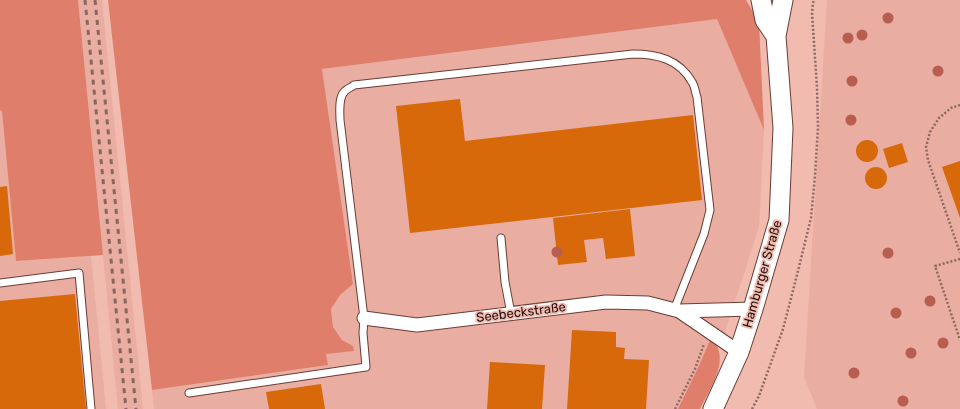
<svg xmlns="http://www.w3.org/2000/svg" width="960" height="409" font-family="Rubik,sans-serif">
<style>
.built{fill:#eaada1}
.green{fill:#e07e6c}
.building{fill:#d7690a}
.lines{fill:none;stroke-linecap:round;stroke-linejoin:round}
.service-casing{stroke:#6a3d35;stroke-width:9}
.minor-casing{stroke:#6a3d35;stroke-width:15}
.secondary-casing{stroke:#6a3d35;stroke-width:21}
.path{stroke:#8e6961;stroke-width:2.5;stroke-dasharray:2 2;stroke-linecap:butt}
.service{stroke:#fff;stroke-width:7}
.minor{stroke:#fff;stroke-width:13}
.secondary{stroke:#fff;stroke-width:19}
.rail{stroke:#8b665f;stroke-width:3;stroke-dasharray:5 5;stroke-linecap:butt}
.tree{fill:#b75e50}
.labels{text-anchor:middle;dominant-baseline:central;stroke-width:3.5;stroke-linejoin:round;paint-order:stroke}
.street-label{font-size:13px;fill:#220f0c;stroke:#f1bbb0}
</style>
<rect width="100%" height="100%" fill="#f1bbb0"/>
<path class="built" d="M 78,0 L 102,0 L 143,409 L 118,409 Z
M 827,0 L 960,0 L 960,409 L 817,409 L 804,377 Z
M 717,19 L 764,130 L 759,227 L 724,335 L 680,409 L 154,409 L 152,390 L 327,365 L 326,354 L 353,346 L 342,340 L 333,327 L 331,309 L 340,295 L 353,284 L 322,69 Z
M 0,110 L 2,110 L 16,261 L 91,256 L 106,409 L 0,409 Z"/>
<path class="green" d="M 0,0 L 78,0 L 103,255 L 16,261 L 2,111 L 0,110 Z
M 108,0 L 746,0 L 759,22 L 764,130 L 717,19 L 322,69 L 353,284 L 340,295 L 331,309 L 333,327 L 342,340 L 353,346 L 354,351 L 326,354 L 328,365 L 152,390 Z
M 711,338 C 732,358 710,388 700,409 L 678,409 L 697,370 Z"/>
<path class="building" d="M 460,99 L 465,141 L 693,115 L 702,200 L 410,233 L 396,106 Z
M856 151a11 11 0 1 1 22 0a11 11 0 1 1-22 0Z
M 902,143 L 908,162 L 889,168 L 883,149 Z
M 960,161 L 960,218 L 942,167 Z
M865 178a11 11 0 1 1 22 0a11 11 0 1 1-22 0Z
M 7,186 L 13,254 L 0,256 L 0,187 Z
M 630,209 L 635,256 L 606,259 L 603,238 L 584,240 L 587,262 L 558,265 L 553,218 Z
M 75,294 L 86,409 L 0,409 L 0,301 Z
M 572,330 L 616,332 L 616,347 L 625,348 L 624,359 L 649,360 L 646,409 L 567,409 Z
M 490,362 L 545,365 L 542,409 L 487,409 Z
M 321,384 L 325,409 L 269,409 L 266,392 Z"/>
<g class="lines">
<defs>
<path id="service" d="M 501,238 L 505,282 L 511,314
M 0,283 L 79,273 L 91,409
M 189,393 L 366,367 L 363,333 L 364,318 L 340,120 C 340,112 338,97 345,91 C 348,88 352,87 354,85 L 633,54 C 657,54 679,59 692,82 C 695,86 695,92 697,97 L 710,210 L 704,234 L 674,310"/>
<path id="minor" d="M 679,311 L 739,352
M 364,318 L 417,325 L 606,302 L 648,303 L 679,311 L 753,309"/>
<path id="secondary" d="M 761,0 L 765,20 L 776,36
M 713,409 L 739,352 L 753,309 L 779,220 L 783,128 L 776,36 L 783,0"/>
</defs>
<use href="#service" class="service-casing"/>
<use href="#minor" class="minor-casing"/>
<use href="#secondary" class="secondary-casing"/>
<path class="path" d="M 960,105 L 951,108 L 939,118 L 930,132 L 926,147 L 928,160 L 960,253
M 960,259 L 935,266 L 960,340
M 675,409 L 695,369 L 704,344
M 752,409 L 759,396 L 783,329 L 797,275 L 811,218 L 815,176 L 818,127 L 817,87 L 812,13 L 813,3 L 814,0"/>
<use href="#service" class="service"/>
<use href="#minor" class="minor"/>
<use href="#secondary" class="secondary"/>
<path class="rail" d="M 85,0 L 126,409
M 95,0 L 136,409"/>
</g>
<g class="tree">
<circle cx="888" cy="18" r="5.5"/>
<circle cx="862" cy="35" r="5.5"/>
<circle cx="848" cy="38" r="5.5"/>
<circle cx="938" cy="71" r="5.5"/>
<circle cx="852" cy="81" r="5.5"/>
<circle cx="851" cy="120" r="5.5"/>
<circle cx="557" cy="252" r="5.5"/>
<circle cx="888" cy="253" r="5.5"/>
<circle cx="930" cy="301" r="5.5"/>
<circle cx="896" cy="313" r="5.5"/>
<circle cx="943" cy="343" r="5.5"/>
<circle cx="911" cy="353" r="5.5"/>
<circle cx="854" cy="373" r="5.5"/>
<circle cx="903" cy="401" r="5.5"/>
</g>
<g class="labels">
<g class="street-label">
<text transform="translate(762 274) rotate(-74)">Hamburger Straße</text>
<text transform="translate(521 312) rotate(-7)">Seebeckstraße</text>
</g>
</g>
</svg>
